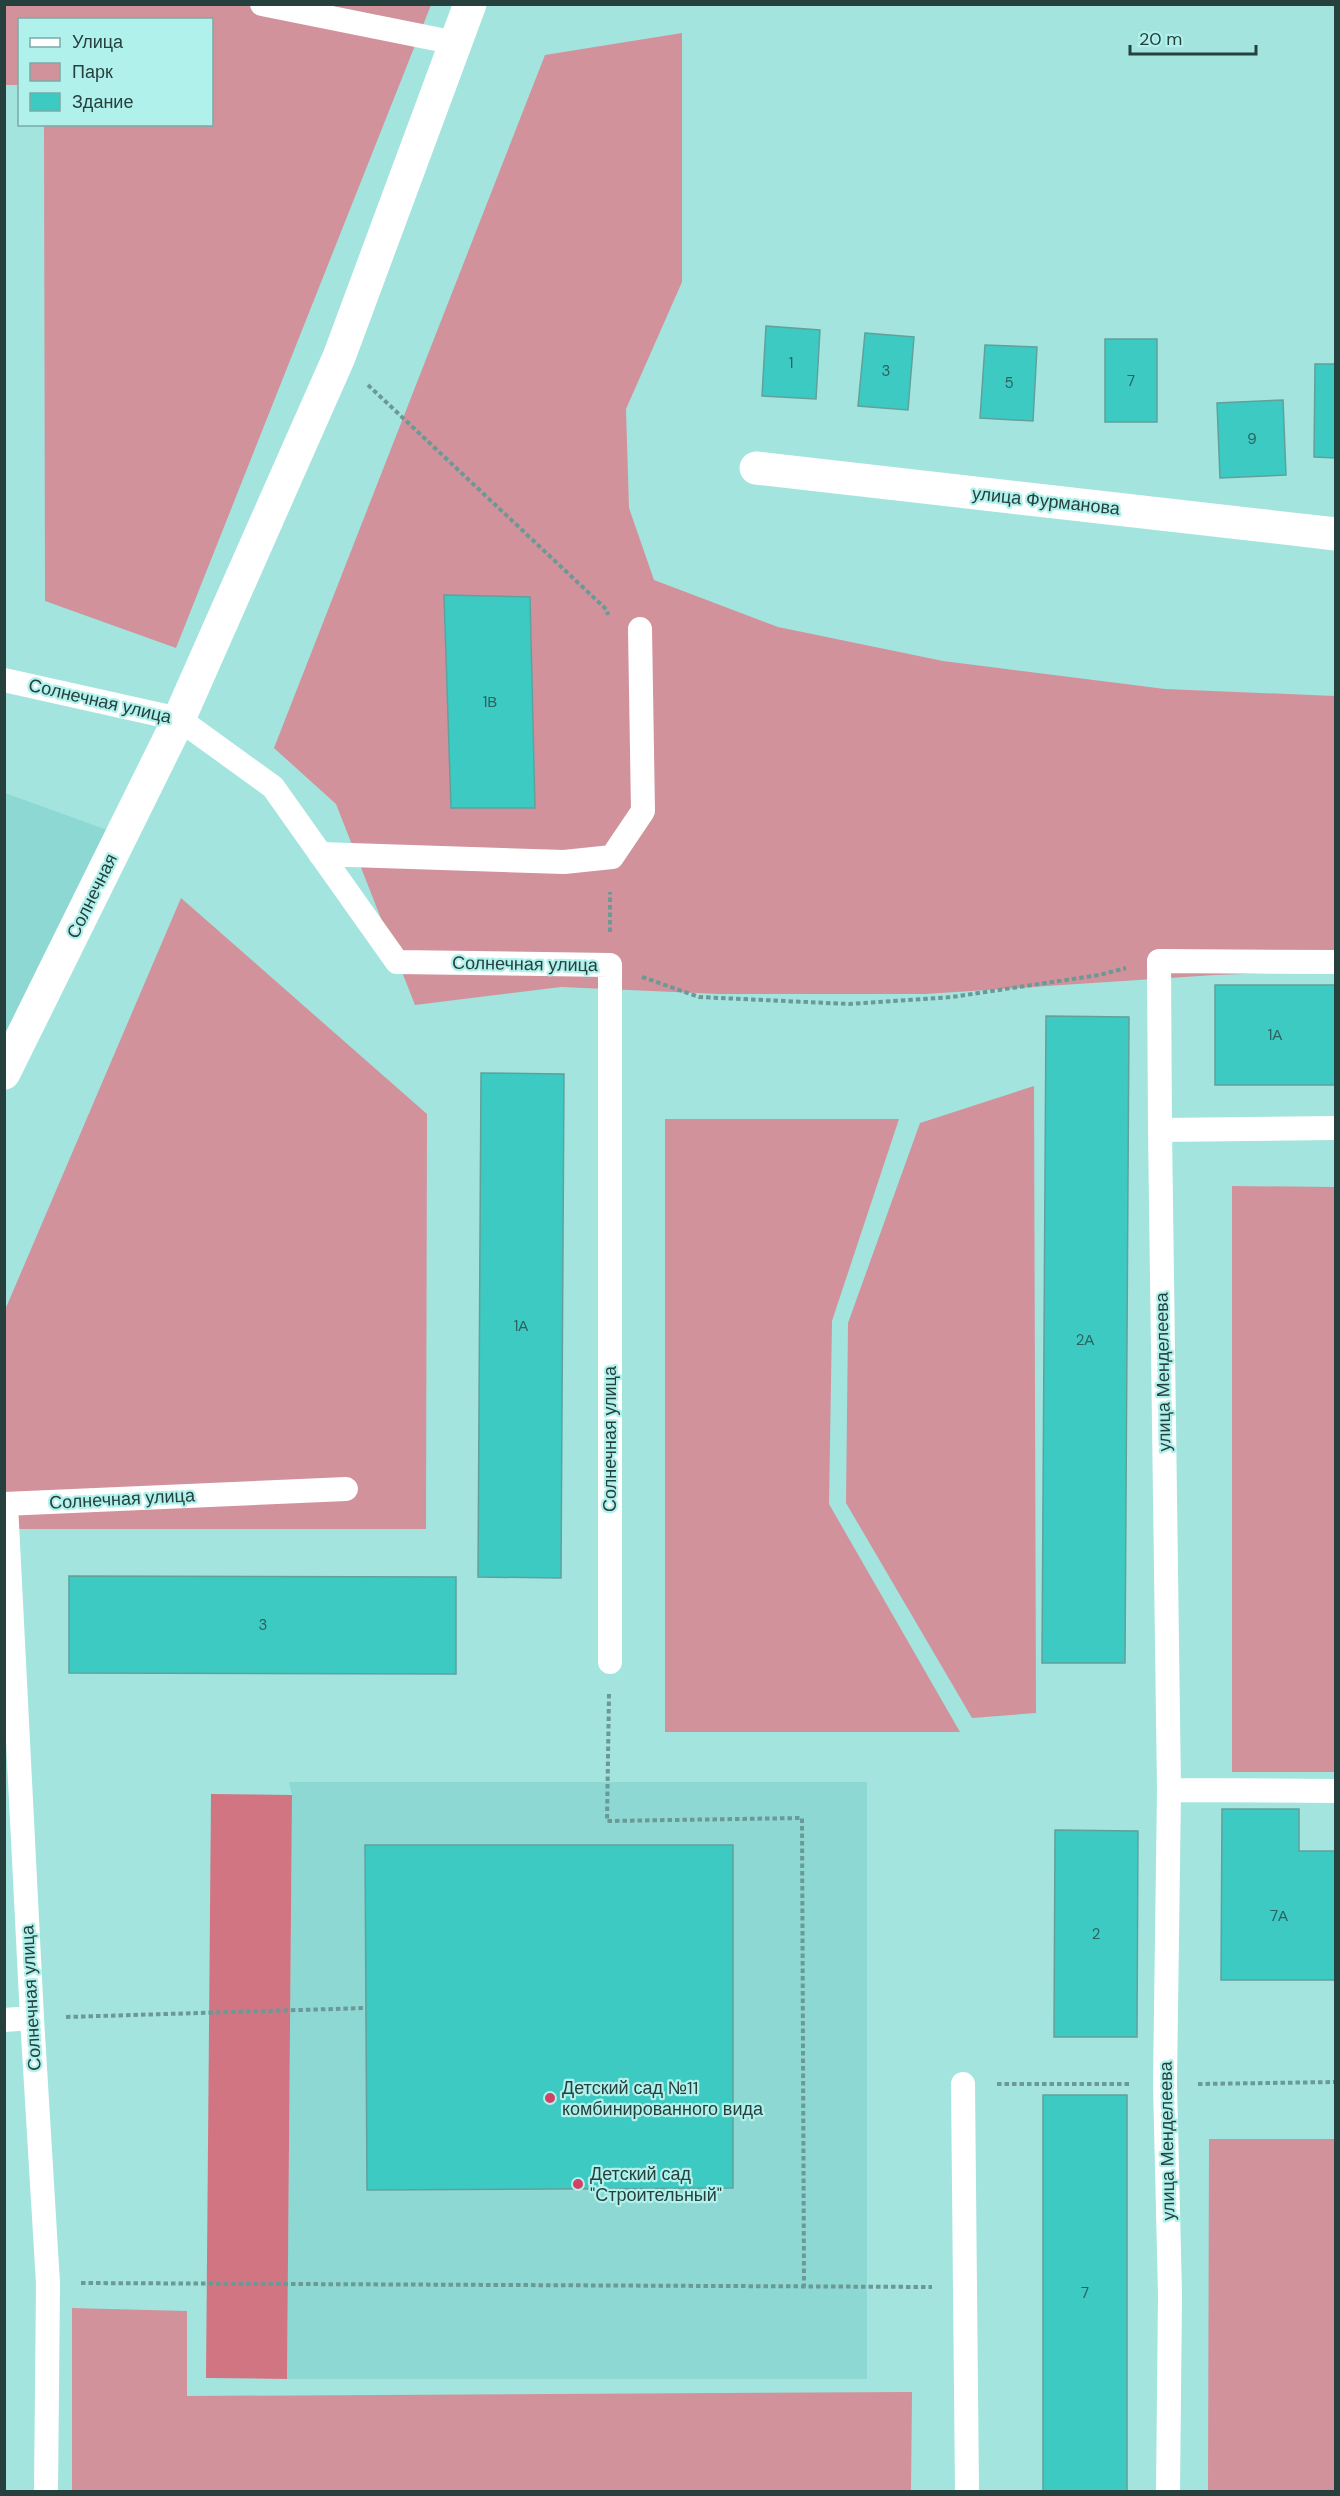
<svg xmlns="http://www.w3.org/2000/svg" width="1340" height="2496" font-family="'DM Sans',sans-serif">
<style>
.built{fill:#8ed8d3}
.green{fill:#d1929b}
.forest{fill:#d27583}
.building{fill:#3ccac3;stroke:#62a09c;stroke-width:1.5}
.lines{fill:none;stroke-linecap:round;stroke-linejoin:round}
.path{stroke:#6a9996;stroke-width:4;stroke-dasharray:4.5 3;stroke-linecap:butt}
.service{stroke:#fff;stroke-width:24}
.minor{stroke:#fff;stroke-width:33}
.poi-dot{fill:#d24264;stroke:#b0f1ec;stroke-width:2}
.labels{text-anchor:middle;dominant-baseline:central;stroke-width:4.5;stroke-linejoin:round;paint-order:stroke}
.number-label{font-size:15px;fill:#2c625f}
.street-label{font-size:18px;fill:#26403e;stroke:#b0f1ec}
.poi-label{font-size:18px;fill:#26403e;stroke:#b0f1ec;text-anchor:start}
</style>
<rect width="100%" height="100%" fill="#a3e4df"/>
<path class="built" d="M 5,793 L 110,831 L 5,1057 Z
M 289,1782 L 867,1782 L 867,2379 L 287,2379 L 292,1795 Z"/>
<path class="green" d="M 5,5 L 431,5 L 176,648 L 45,601 L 44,125 L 212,124 L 212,20 L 20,20 L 19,85 L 5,85 Z
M 682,33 L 682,282 L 626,409 L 629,508 L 654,580 L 778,627 L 943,661 L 1165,689 L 1335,696 L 1335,971 L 1215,975 L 925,994 L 719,994 L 561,987 L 415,1005 L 336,804 L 274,748 L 545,55 Z
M 181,898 L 427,1114 L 426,1529 L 5,1529 L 5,1310 Z
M 1034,1086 L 1036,1713 L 972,1718 L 846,1503 L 848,1323 L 920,1123 Z
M 665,1119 L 899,1119 L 832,1321 L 829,1504 L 960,1732 L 665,1732 Z
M 1232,1186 L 1335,1187 L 1335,1772 L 1232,1772 Z
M 1209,2139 L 1335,2139 L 1335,2491 L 1208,2491 Z
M 72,2308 L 187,2311 L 187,2396 L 912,2392 L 911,2491 L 72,2491 Z"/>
<path class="forest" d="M 211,1794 L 292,1795 L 287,2379 L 206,2378 Z"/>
<path class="building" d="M 766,326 L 820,330 L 816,399 L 762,396 Z
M 865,333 L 914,337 L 908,410 L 858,406 Z
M 1105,339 L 1157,339 L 1157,422 L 1105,422 Z
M 985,345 L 1037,347 L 1033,421 L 980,418 Z
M 1315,364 L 1336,364 L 1336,458 L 1314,457 Z
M 1283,400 L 1286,475 L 1220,478 L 1217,403 Z
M 444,595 L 530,597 L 535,808 L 451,808 Z
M 1215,985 L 1336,985 L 1336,1085 L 1215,1085 Z
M 1046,1016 L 1129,1017 L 1125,1663 L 1042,1663 Z
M 481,1073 L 564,1074 L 561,1578 L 478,1577 Z
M 69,1576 L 456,1577 L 456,1674 L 69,1673 Z
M 1222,1809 L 1299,1809 L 1299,1851 L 1336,1851 L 1336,1980 L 1221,1980 Z
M 1055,1830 L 1138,1831 L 1137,2037 L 1054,2037 Z
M 365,1845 L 733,1845 L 733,2188 L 367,2190 Z
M 1043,2095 L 1127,2095 L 1127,2492 L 1043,2492 Z"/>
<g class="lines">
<path class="path" d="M 368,385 L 607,610 L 608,615
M 610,932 L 610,892
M 642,977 L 699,997 L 849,1004 L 952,997 L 1099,975 L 1126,968
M 609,1694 L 607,1821 L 802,1818 L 804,2287
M 66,2017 L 366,2008
M 997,2084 L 1130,2084
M 1198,2084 L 1336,2082
M 81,2283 L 932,2287"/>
<path class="service" d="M 262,4 L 456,43
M 4,680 L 179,719 L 273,787 L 397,962 L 610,965 L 610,1662
M 320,854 L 564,862 L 612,857 L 643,811 L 640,629
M 1160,1130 L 1159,961 L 1336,962
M 4,1504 L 346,1489
M 6,1504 L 32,2018 L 48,2283 L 46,2492
M 1169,1790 L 1336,1791
M 4,2020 L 32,2018
M 963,2084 L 967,2492
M 1168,2492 L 1170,2295 L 1165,2084 L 1169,1790 L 1160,1130 L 1336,1128"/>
<path class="minor" d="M 756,468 L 1336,534
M 4,1073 L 179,719 L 339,357 L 470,4"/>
</g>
<g class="poi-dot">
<circle cx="550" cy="2098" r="6"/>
<circle cx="578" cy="2184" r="6"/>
</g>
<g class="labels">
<g class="number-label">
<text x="791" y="363">1</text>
<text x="886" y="371">3</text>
<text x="1131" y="381">7</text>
<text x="1009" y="383">5</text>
<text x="1252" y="439">9</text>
<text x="490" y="702">1В</text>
<text x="1275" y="1035">1А</text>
<text x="521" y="1326">1А</text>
<text x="1085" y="1340">2А</text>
<text x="263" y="1625">3</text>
<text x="1279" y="1916">7А</text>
<text x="1096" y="1934">2</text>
<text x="1085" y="2293">7</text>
</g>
<g class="street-label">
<text transform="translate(1046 501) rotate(6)">улица Фурманова</text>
<text transform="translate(100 701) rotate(13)">Солнечная улица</text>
<text transform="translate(92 896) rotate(-64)">Солнечная</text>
<text transform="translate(525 964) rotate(1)">Солнечная улица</text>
<text transform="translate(1163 1372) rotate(-91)">улица Менделеева</text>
<text transform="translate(610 1439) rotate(-90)">Солнечная улица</text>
<text transform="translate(122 1499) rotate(-3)">Солнечная улица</text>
<text transform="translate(31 1998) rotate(-93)">Солнечная улица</text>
<text transform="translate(1167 2141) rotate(-91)">улица Менделеева</text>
</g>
<g class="poi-label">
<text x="562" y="2088">Детский сад №11<tspan x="562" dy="21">комбинированного вида</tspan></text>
<text x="590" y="2174">Детский сад<tspan x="590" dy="21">"Строительный"</tspan></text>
</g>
</g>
<rect width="1340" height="2496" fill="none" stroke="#26403e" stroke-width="12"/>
<rect x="18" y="18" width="195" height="108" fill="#b0f1ec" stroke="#79aaa6" stroke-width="1.5"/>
<rect x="30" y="38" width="30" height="9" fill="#ffffff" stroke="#79aaa6" stroke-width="1.5"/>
<text x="72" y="48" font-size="18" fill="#26403e">Улица</text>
<rect x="30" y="63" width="30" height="18" fill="#d1929b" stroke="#79aaa6" stroke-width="1.5"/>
<text x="72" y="78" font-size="18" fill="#26403e">Парк</text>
<rect x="30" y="93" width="30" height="18" fill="#3ccac3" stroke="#79aaa6" stroke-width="1.5"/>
<text x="72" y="108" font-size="18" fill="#26403e">Здание</text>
<path d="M1130 45v9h126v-9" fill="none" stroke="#26403e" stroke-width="3"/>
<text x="1139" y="45" font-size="18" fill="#26403e" stroke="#b0f1ec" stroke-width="4.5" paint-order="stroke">20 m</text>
</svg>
